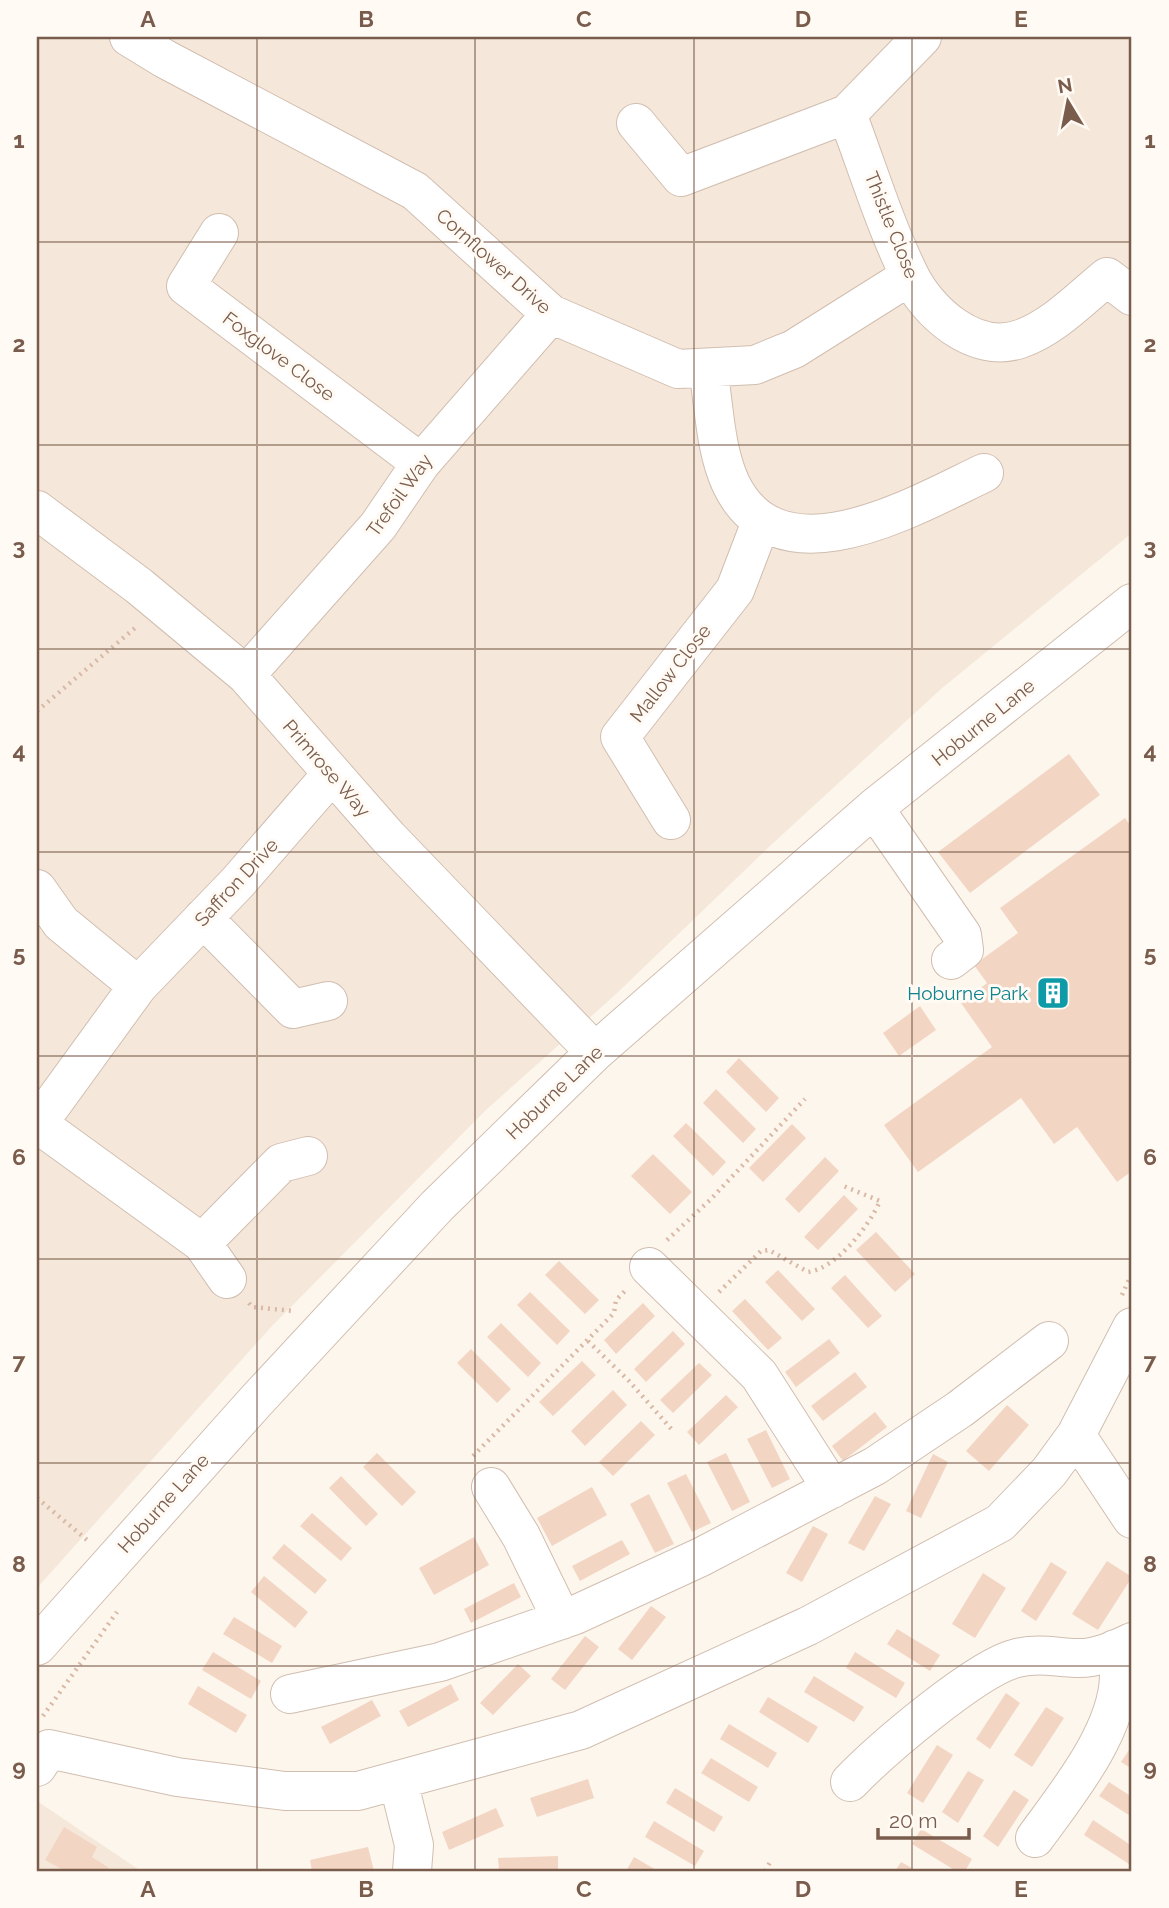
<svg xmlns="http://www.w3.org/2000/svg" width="1169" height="1908" font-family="Raleway,sans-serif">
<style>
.residential{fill:#f5e8da}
.building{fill:#f3d5c3}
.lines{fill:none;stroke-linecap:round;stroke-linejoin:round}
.minor-casing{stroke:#d1beb0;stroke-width:40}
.path{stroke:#d9b8a5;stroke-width:4.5;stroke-dasharray:2 5;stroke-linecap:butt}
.minor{stroke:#fff;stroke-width:38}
.grid{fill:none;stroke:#7a5c4d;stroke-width:2;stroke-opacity:0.55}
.labels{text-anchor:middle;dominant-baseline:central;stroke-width:6;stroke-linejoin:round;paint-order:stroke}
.street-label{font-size:19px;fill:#7a5c4d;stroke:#fffaf3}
.culture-label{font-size:19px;fill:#0d838f;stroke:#fffaf3;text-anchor:end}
.neatline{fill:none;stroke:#7a5c4d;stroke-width:2.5}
.grid-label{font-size:23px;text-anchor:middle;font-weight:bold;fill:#7a5c4d}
</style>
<rect width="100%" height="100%" fill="#fdf6ec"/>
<path class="residential" d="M 37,37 L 1132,37 L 1132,533 L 941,689 L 770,846 L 615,995 L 487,1109 L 272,1326 L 37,1588 Z
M 37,1801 L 141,1871 L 37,1871 Z"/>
<path class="building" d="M 1069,754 L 1100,795 L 970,893 L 938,852 Z
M 1125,818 L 1132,828 L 1132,1171 L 1117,1182 L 1077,1127 L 1054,1144 L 1021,1098 L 918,1172 L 884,1125 L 992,1047 L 961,1003 L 987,983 L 974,965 L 1018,933 L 1000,908 Z
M 920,1006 L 936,1030 L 899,1056 L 883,1033 Z
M 739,1058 L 779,1098 L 766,1112 L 726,1072 Z
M 716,1089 L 756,1129 L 743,1143 L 703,1103 Z
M 686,1123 L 726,1162 L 713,1176 L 673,1136 Z
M 792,1124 L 806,1138 L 763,1182 L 749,1168 Z
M 653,1154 L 692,1192 L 670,1214 L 631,1176 Z
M 825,1157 L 839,1171 L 799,1213 L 785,1199 Z
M 844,1195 L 858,1209 L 818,1250 L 804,1237 Z
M 876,1232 L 915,1274 L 895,1292 L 856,1250 Z
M 559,1261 L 599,1300 L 585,1314 L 545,1275 Z
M 778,1270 L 815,1309 L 802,1321 L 765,1282 Z
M 845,1275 L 882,1316 L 868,1328 L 831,1288 Z
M 530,1292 L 570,1331 L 557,1345 L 517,1305 Z
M 745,1299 L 782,1338 L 768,1350 L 732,1311 Z
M 643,1303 L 655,1316 L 616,1354 L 604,1340 Z
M 501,1323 L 541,1363 L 528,1377 L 487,1337 Z
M 673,1331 L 685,1344 L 646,1382 L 634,1369 Z
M 829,1339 L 840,1353 L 796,1387 L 785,1372 Z
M 471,1349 L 511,1389 L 497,1403 L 457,1363 Z
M 582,1361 L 596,1375 L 553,1416 L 539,1402 Z
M 699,1363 L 712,1375 L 673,1413 L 660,1400 Z
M 855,1372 L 867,1387 L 823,1421 L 811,1406 Z
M 613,1390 L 627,1405 L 585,1446 L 571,1431 Z
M 726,1395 L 738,1407 L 699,1445 L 687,1432 Z
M 1007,1405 L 1029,1425 L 989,1471 L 966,1451 Z
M 875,1412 L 887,1427 L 843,1461 L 832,1446 Z
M 641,1421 L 655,1435 L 613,1476 L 599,1462 Z
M 766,1430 L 790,1479 L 772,1488 L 747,1439 Z
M 377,1453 L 416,1492 L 402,1506 L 363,1467 Z
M 726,1453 L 750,1502 L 732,1511 L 707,1462 Z
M 933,1454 L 948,1462 L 921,1518 L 906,1511 Z
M 686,1474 L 711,1523 L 692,1532 L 667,1483 Z
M 341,1476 L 378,1514 L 366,1526 L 329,1488 Z
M 592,1487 L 607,1515 L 552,1546 L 537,1518 Z
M 649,1494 L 674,1544 L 655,1553 L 630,1504 Z
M 875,1496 L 891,1504 L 864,1551 L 848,1543 Z
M 312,1513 L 352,1548 L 341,1561 L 300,1526 Z
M 813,1526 L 828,1534 L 802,1582 L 786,1573 Z
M 474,1537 L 489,1565 L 434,1595 L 419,1568 Z
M 622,1540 L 630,1554 L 580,1581 L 572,1566 Z
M 284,1544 L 327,1580 L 315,1594 L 272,1558 Z
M 1107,1561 L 1132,1577 L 1098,1630 L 1072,1614 Z
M 1051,1562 L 1067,1572 L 1036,1621 L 1021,1611 Z
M 983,1573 L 1006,1588 L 975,1638 L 952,1624 Z
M 264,1576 L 308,1612 L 295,1628 L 251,1592 Z
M 514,1583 L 521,1597 L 471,1623 L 464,1609 Z
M 651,1606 L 666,1617 L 632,1660 L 618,1649 Z
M 234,1617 L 282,1646 L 272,1663 L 223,1634 Z
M 897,1629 L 940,1655 L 930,1671 L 887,1644 Z
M 585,1636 L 599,1647 L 565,1690 L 551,1679 Z
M 213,1652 L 261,1681 L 251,1699 L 202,1670 Z
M 855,1652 L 905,1683 L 896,1698 L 846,1668 Z
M 518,1664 L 531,1676 L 493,1715 L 480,1703 Z
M 814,1676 L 864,1707 L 854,1722 L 804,1692 Z
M 451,1684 L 459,1700 L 408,1727 L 399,1711 Z
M 198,1686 L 247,1715 L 236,1733 L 188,1704 Z
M 1006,1693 L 1020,1703 L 990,1749 L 976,1739 Z
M 768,1697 L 818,1727 L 808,1743 L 759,1712 Z
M 372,1700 L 381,1716 L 330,1744 L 321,1727 Z
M 1046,1707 L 1064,1718 L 1032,1767 L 1014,1755 Z
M 729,1724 L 777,1753 L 768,1768 L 720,1739 Z
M 937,1745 L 953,1755 L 923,1803 L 907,1793 Z
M 1131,1747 L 1132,1748 L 1132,1769 L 1121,1762 Z
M 711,1758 L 758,1787 L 749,1802 L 701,1773 Z
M 968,1771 L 984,1780 L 958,1823 L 942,1812 Z
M 588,1779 L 594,1798 L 537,1817 L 530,1798 Z
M 1109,1782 L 1132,1797 L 1132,1817 L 1099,1796 Z
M 675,1788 L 723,1817 L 714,1832 L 666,1803 Z
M 1014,1790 L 1029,1800 L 998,1847 L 983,1836 Z
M 496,1808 L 504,1826 L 449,1850 L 442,1832 Z
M 1093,1820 L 1132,1846 L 1129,1864 L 1084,1835 Z
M 654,1821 L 704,1851 L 695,1866 L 645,1837 Z
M 64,1827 L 97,1847 L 92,1857 L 109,1868 L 107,1871 L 65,1871 L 45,1860 Z
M 921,1829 L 972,1859 L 965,1871 L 956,1871 L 912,1844 Z
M 368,1847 L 374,1871 L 312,1871 L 310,1860 Z
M 558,1856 L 558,1871 L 499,1871 L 498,1858 Z
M 634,1857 L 658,1871 L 626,1871 Z
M 901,1862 L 917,1871 L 895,1871 Z"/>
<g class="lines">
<defs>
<path id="minor" d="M 129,37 L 165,59 L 415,191 L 551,314 L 678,369 L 755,365 L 794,349 L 910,276
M 847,114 L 922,37
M 636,123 L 681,177 L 847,114 C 867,166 884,223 909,274 C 927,312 975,355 1020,339 C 1053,328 1081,298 1107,277 L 1132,296
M 219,233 L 186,286 L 421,463
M 708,368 C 714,405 715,450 731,484 C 780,585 914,506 984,473
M 37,510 L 139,586 L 246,675 L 388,837 L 595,1052
M 246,675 L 378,526 L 421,463 L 551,314
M 874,808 L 962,935 L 964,950 L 951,960
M 671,820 L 620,737 L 735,590 L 761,522
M 37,889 L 61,923 L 138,986
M 203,918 L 293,1009 L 328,1001
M 38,1124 L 202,1243 L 227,1279
M 37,1125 L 138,986 L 238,882 L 331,775
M 202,1243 L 281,1163 L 308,1156
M 649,1267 L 759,1375 L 832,1489
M 1076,1435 L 1132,1519
M 491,1487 L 521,1536 L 562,1620
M 37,1646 L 256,1401 L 437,1206 L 595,1052 L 874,808 L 1132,603
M 290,1694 L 440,1662 L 575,1615 L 701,1557 L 875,1466 L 960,1409 L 1049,1341
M 37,1767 L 49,1749 L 177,1777 L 285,1791 L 358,1791 L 581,1730 L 808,1626 L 1000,1523 L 1049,1472 L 1076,1435 L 1132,1327
M 398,1780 L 414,1845 L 412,1871
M 850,1782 C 880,1751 977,1667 1017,1658 C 1038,1653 1055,1657 1076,1658 C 1096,1659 1115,1650 1132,1642
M 1035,1838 C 1066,1795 1118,1732 1119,1676 C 1119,1668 1117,1658 1115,1649"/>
</defs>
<use href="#minor" class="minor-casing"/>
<path class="path" d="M 37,711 L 135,628
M 667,1240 L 710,1200 L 805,1099
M 719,1292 L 761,1251 L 769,1250 L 808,1272 C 837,1268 869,1226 880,1201 L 841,1185
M 1122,1295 L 1132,1273
M 249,1303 L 252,1307 L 294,1311
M 588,1341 L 629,1381 L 673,1431
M 473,1456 L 614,1313 L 616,1300 L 627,1289
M 37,1498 L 87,1540
M 43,1716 L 117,1612
M 765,1871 L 772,1859"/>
<use href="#minor" class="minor"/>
</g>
<path class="grid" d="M 257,37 L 257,1871M 475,37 L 475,1871M 694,37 L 694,1871M 912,37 L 912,1871M 37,242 L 1132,242M 37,445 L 1132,445M 37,649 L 1132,649M 37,852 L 1132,852M 37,1056 L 1132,1056M 37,1259 L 1132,1259M 37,1463 L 1132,1463M 37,1666 L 1132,1666"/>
<defs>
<symbol id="building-square" viewBox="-11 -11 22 22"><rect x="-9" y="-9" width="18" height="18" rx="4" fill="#0f9aa8" stroke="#fffaf3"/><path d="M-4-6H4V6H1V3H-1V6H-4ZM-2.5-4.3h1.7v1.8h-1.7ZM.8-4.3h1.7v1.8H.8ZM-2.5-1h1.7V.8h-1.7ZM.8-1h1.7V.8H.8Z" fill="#fff"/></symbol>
</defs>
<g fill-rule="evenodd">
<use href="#building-square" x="1034" y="974" width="38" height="38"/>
</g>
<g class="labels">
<g class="street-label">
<text transform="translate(892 225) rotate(68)">Thistle Close</text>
<text transform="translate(494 261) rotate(42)">Cornflower Drive</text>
<text transform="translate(279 356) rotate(37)">Foxglove Close</text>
<text transform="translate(399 495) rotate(-54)">Trefoil Way</text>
<text transform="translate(670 673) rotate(-52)">Mallow Close</text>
<text transform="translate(983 722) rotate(-39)">Hoburne Lane</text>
<text transform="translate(327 768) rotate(49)">Primrose Way</text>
<text transform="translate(236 882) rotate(-47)">Saffron Drive</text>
<text transform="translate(554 1092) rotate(-44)">Hoburne Lane</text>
<text transform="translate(163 1503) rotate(-48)">Hoburne Lane</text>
</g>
<g class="culture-label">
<text x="1028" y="993">Hoburne Park</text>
</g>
</g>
<rect width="1169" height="1908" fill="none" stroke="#fffaf3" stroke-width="77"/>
<g transform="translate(1068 102) rotate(350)" stroke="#fffaf3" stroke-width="5" paint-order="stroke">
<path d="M0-5L12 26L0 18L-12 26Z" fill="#7a5c4d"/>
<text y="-10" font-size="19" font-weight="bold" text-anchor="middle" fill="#7a5c4d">N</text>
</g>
<path d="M878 1828v10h91v-10" fill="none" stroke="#7a5c4d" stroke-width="3.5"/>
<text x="889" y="1828" font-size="21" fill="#7a5c4d" stroke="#fffaf3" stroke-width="5" paint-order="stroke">20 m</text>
<rect x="38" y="38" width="1092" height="1832" class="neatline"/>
<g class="grid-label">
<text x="148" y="27">A</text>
<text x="366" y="27">B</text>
<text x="584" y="27">C</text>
<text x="803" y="27">D</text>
<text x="1021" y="27">E</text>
<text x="19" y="148">1</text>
<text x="1150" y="148">1</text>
<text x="19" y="352">2</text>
<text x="1150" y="352">2</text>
<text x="19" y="555">3</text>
<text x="1150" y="555">3</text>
<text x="19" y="759">4</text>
<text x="1150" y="759">4</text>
<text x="19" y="962">5</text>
<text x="1150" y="962">5</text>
<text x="19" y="1165">6</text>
<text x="1150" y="1165">6</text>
<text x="19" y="1369">7</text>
<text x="1150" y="1369">7</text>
<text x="19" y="1572">8</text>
<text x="1150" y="1572">8</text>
<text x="19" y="1776">9</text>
<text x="1150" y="1776">9</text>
<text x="148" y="1897">A</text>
<text x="366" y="1897">B</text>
<text x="584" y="1897">C</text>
<text x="803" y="1897">D</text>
<text x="1021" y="1897">E</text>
</g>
</svg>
